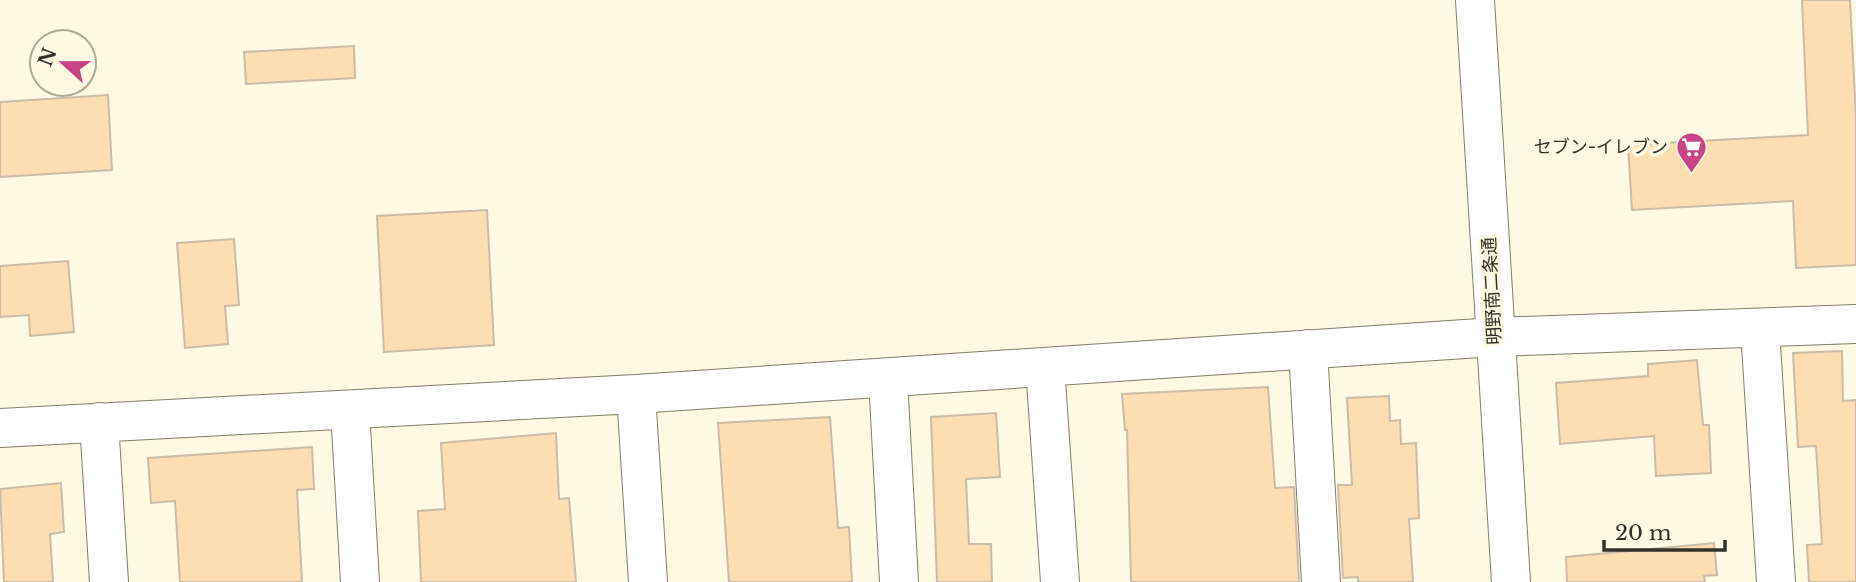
<svg xmlns="http://www.w3.org/2000/svg" width="1856" height="582" font-family="'Libre Baskerville','Noto Sans JP',serif">
<style>
.building{fill:#fddeb2;stroke:#cabca9;stroke-width:2}
.lines{fill:none;stroke-linecap:round;stroke-linejoin:round}
.street-casing{stroke:#827d68;stroke-width:40}
.secondary-casing{stroke:#827d68;stroke-width:40}
.street{stroke:#fff;stroke-width:38}
.secondary{stroke:#fff;stroke-width:38}
.labels{text-anchor:middle;dominant-baseline:central;stroke-width:7;stroke-linejoin:round;paint-order:stroke}
.poi-label{font-size:18px;fill:#333229;stroke:#fef9e2;text-anchor:end}
.street-label{font-size:18px;fill:#333229;stroke:#fef9e2}
</style>
<rect width="100%" height="100%" fill="#fef9e2"/>
<path class="building" d="M 1802,0 L 1850,0 L 1856,118 L 1856,265 L 1796,268 L 1793,201 L 1632,210 L 1628,145 L 1808,135 Z
M 354,46 L 355,78 L 246,84 L 244,52 Z
M 108,95 L 112,170 L 0,177 L 0,102 Z
M 487,210 L 494,345 L 384,352 L 377,216 Z
M 234,239 L 239,305 L 225,306 L 228,344 L 185,348 L 177,243 Z
M 68,261 L 74,332 L 30,336 L 29,315 L 0,317 L 0,266 Z
M 1842,351 L 1843,401 L 1856,400 L 1856,582 L 1809,582 L 1807,545 L 1822,544 L 1816,446 L 1798,447 L 1793,353 Z
M 1697,360 L 1703,425 L 1709,425 L 1711,473 L 1656,476 L 1654,436 L 1560,444 L 1556,383 L 1648,376 L 1648,364 Z
M 1268,387 L 1275,488 L 1294,487 L 1299,582 L 1131,582 L 1127,430 L 1125,430 L 1122,394 Z
M 1389,396 L 1390,421 L 1400,420 L 1401,444 L 1416,443 L 1419,518 L 1409,519 L 1413,582 L 1358,582 L 1358,577 L 1343,578 L 1338,485 L 1352,485 L 1347,398 Z
M 996,413 L 1000,477 L 966,479 L 969,544 L 991,544 L 992,582 L 937,582 L 931,417 Z
M 830,417 L 838,528 L 849,527 L 852,582 L 729,582 L 718,423 Z
M 556,433 L 559,499 L 569,498 L 576,582 L 421,582 L 418,511 L 445,509 L 441,443 Z
M 312,447 L 314,489 L 297,490 L 302,582 L 180,582 L 175,501 L 151,503 L 148,458 Z
M 61,483 L 64,532 L 50,534 L 53,582 L 4,582 L 0,489 Z
M 1714,543 L 1717,575 L 1704,576 L 1705,582 L 1567,582 L 1566,557 Z"/>
<g class="lines">
<defs>
<path id="street" d="M 1760,329 L 1776,582
M 1308,349 L 1321,582
M 1045,367 L 1060,582
M 888,378 L 899,582
M 636,394 L 648,582
M 350,410 L 360,582
M 99,422 L 109,582
M 0,428 L 636,394 L 1495,337 L 1856,324"/>
<path id="secondary" d="M 1475,0 L 1511,582"/>
</defs>
<use href="#street" class="street-casing"/>
<use href="#secondary" class="secondary-casing"/>
<use href="#street" class="street"/>
<use href="#secondary" class="secondary"/>
</g>
<defs>
<symbol id="supermarket-pin" viewBox="-11 -11 22 30"><path d="M0 17L-7.5 6A9.5 9.5 0 1 1 7.5 6Z" fill="#c94486" stroke="#fef9e2"/><path d="M-6-5.5h2.5l.6 2H6L4.5 2H-2.5L-4.4-4H-6ZM-1.5 3.2a1.3 1.3 0 1 0 .1 0ZM3 3.2a1.3 1.3 0 1 0 .1 0Z" fill="#fff"/></symbol>
</defs>
<g fill-rule="evenodd">
<use href="#supermarket-pin" x="1674" y="130" width="35" height="47"/>
</g>
<g class="labels">
<g class="poi-label">
<text x="1668" y="147">セブン-イレブン</text>
</g>
<g class="street-label">
<text transform="translate(1492 291) rotate(-93)">明野南二条通</text>
</g>
</g>
<g transform="translate(63 63) rotate(291)"><circle r="33" fill="#fef9e2" stroke="#ada998" stroke-width="2"/>
<path d="M0-5L12 26L0 18L-12 26Z" fill="#c94486"/>
<text y="-10" font-size="19" font-weight="bold" text-anchor="middle" fill="#333229">N</text>
</g>
<path d="M1604 540v10h121v-10" fill="none" stroke="#333229" stroke-width="3.5"/>
<text x="1615" y="540" font-size="21" fill="#333229" stroke="#fef9e2" stroke-width="5" paint-order="stroke">20 m</text>
</svg>
